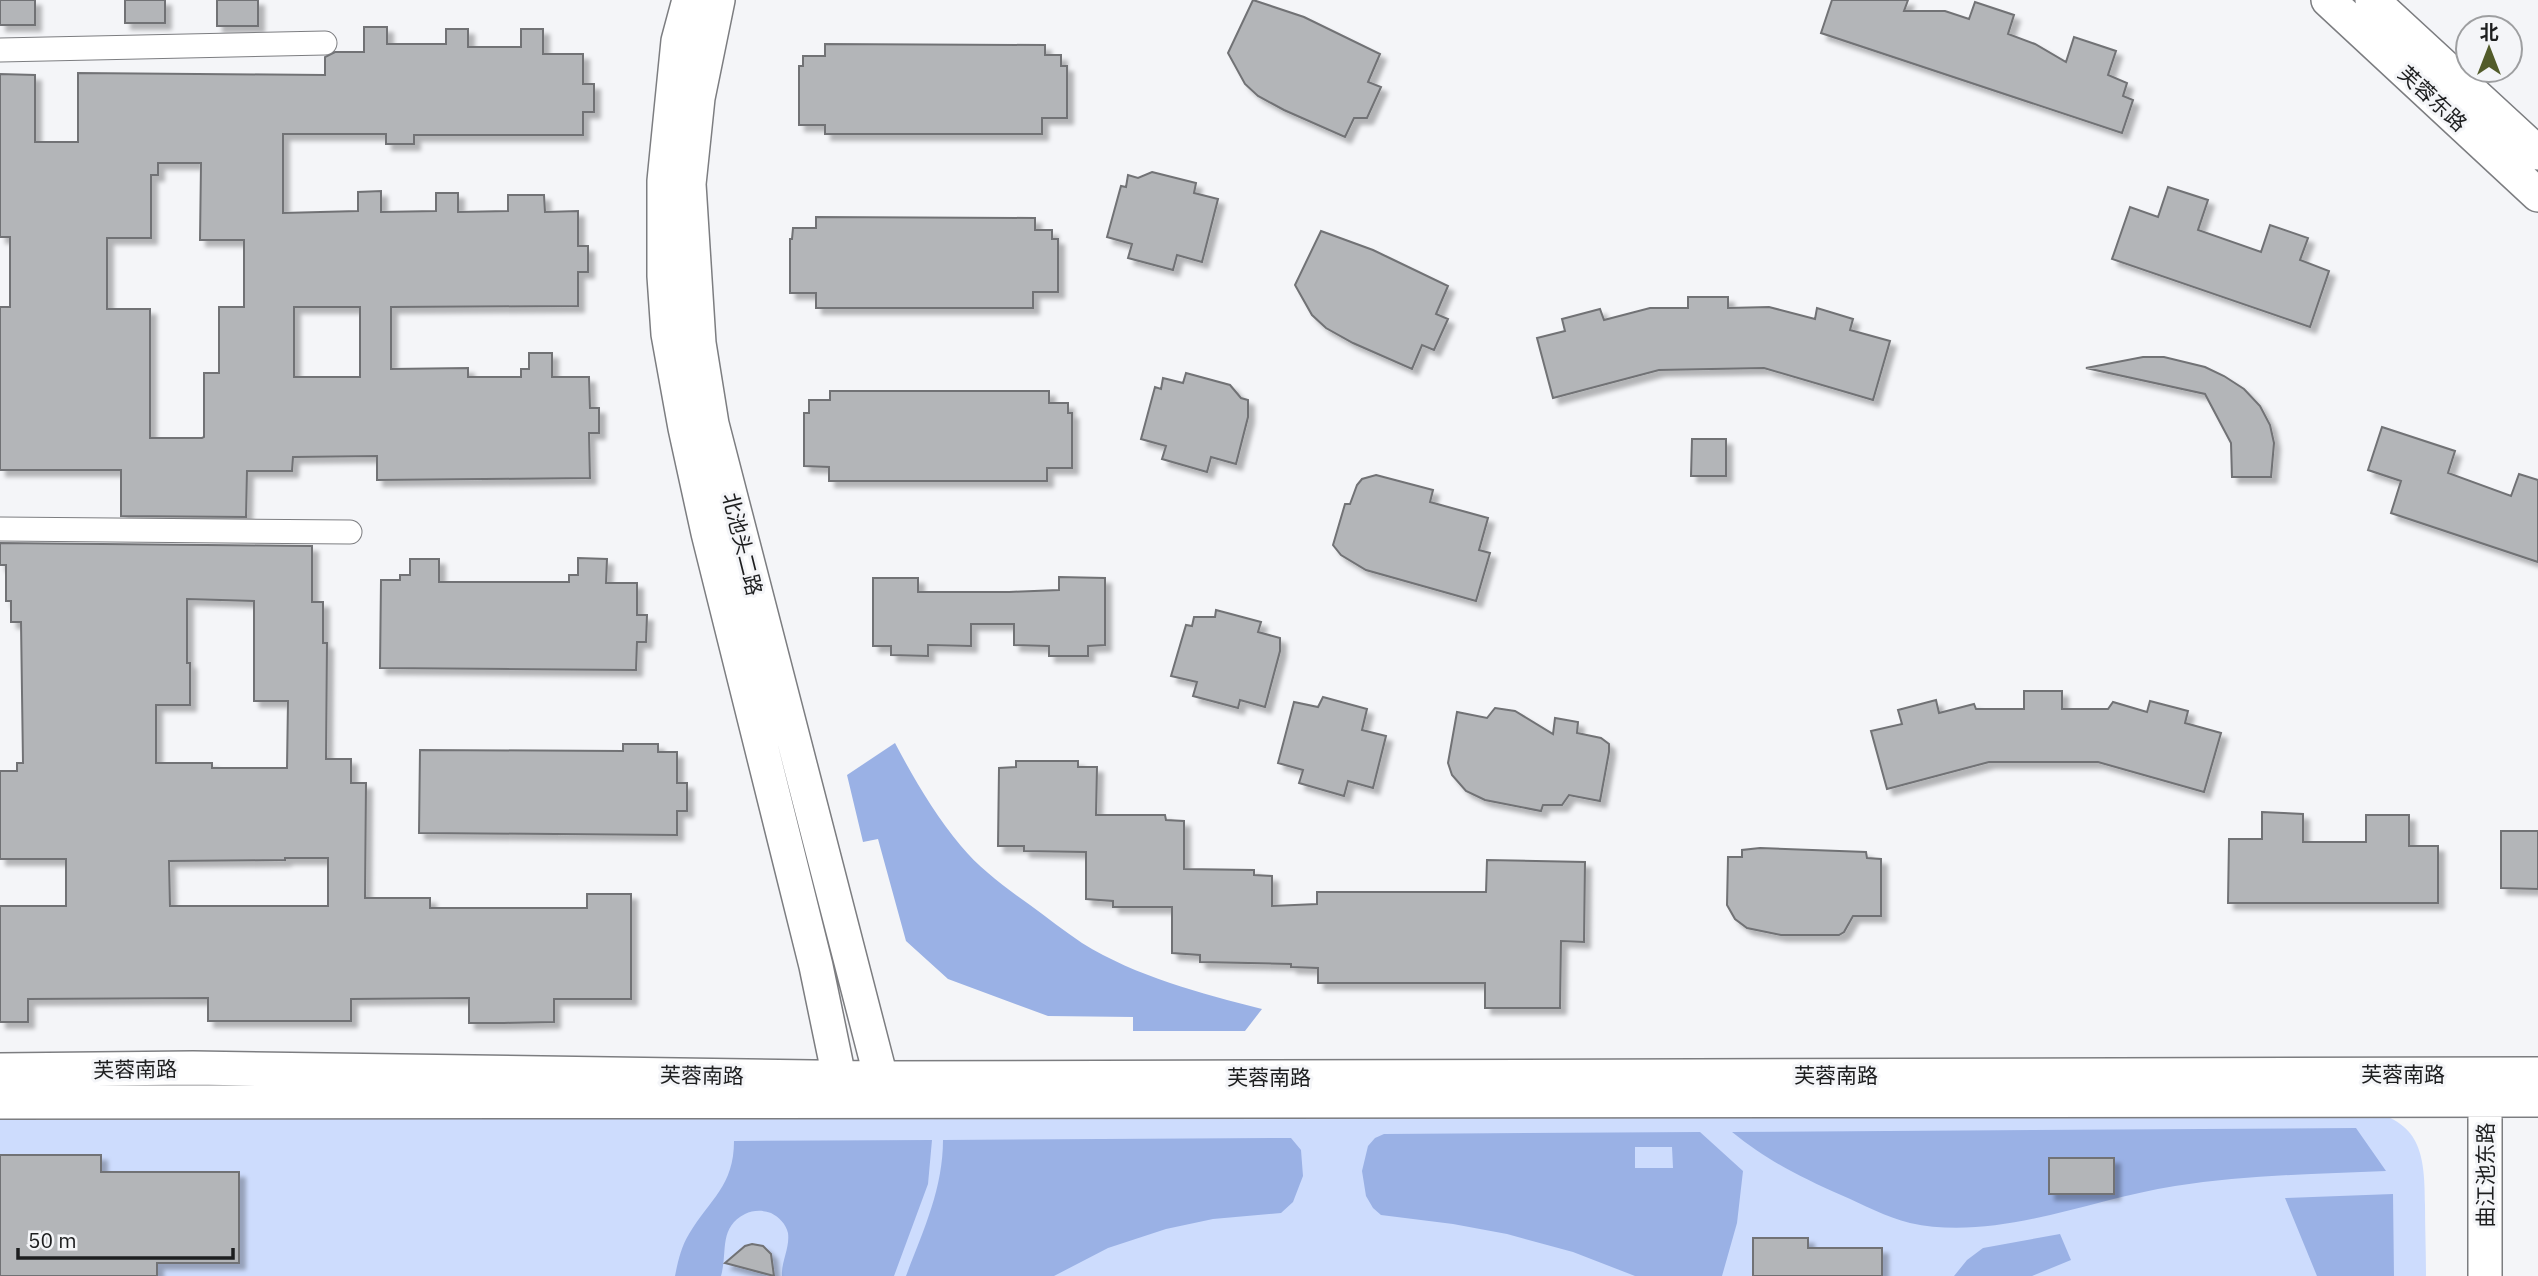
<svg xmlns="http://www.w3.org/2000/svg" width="2538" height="1276" font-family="'IBM Plex Sans','Noto Sans SC',sans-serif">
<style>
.green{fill:#cddcfd}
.forest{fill:#9ab1e5;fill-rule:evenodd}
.building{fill:#b3b5b8;stroke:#717275;stroke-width:2;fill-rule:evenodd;filter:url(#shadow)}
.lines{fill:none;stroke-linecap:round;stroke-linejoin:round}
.minor-casing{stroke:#7c7d80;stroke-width:25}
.secondary-casing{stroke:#7c7d80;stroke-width:36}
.minor{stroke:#fff;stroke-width:23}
.secondary{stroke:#fff;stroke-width:33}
.labels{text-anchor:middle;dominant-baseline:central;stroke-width:6;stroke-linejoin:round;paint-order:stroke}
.street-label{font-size:21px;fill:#1d1e1f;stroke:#f4f5f8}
</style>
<defs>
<filter id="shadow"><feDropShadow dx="6" dy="6" stdDeviation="2" flood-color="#0004"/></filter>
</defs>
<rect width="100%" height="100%" fill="#f4f5f8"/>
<path class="green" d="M 2357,1108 C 2419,1119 2425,1148 2425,1205 C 2425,1229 2426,1252 2426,1276 L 0,1276 L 0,1120 Z"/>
<path class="forest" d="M 895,743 C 914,779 935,815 961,846 C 980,869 1006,888 1030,905 C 1048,918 1064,931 1082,943 C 1137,977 1200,993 1262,1009 L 1245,1031 L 1133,1031 L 1133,1017 L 1048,1016 L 948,979 L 906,941 L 878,839 L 863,842 L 847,775 Z
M 2356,1128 L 2386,1171 C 2316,1174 2245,1175 2175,1186 C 2091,1199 1996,1242 1910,1223 C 1886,1217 1864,1205 1841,1195 C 1800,1177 1768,1161 1732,1132 Z
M 1700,1132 L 1743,1171 L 1737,1223 L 1722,1276 L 1635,1276 L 1573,1252 L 1507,1234 L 1453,1224 L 1381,1215 L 1373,1208 L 1366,1196 L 1362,1171 L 1368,1146 L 1375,1138 L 1384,1134 ZM 1635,1147 L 1672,1147 L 1673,1168 L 1635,1168 Z
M 1291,1138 L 1301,1150 L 1303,1176 L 1293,1202 L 1281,1213 L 1213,1219 L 1166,1229 L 1108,1248 L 1054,1276 L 906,1276 C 923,1231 943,1189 943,1140 Z
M 932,1140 L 928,1184 L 894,1276 L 782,1276 C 781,1262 790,1248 788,1233 C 786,1224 779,1217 771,1213 C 763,1210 753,1210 745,1214 C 718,1228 728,1252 721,1276 L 675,1276 C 678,1261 681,1247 689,1234 C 710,1199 734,1186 734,1141 Z
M 2393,1194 L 2394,1276 L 2317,1276 L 2285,1198 Z
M 2060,1234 L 2071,1260 L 2032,1276 L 1954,1276 L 1967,1260 L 1983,1248 Z"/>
<path class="building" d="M 0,0 L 35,0 L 35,25 L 0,25 Z
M 125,0 L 165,0 L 165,23 L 125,23 Z
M 217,0 L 258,0 L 258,26 L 217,26 Z
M 1253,0 L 1304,17 L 1380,54 L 1368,82 L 1381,87 L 1367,118 L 1354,118 L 1345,137 L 1284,110 L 1258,96 L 1245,84 L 1228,53 Z
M 1832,0 L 1908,0 L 1904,11 L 1945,11 L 1969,19 L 1975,2 L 2014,15 L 2008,34 L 2035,44 L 2066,62 L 2074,37 L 2116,51 L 2108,75 L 2127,83 L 2123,96 L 2133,100 L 2122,133 L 1821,33 Z
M 364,27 L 387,27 L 387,44 L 446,44 L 446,29 L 468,29 L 468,47 L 521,47 L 521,29 L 543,29 L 543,54 L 583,54 L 583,84 L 594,84 L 594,112 L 583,112 L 583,135 L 414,135 L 414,144 L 386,144 L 386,134 L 283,134 L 283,213 L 358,211 L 358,192 L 381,191 L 381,212 L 436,211 L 436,193 L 458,193 L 458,212 L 508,211 L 508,195 L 544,195 L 545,212 L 578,211 L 578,246 L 588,246 L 588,272 L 578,272 L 578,306 L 391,307 L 391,369 L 468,368 L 468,377 L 521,377 L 521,369 L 529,369 L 529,353 L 552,353 L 552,377 L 589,377 L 590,408 L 599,408 L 599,433 L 589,433 L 590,478 L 377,480 L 377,456 L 293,457 L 292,471 L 247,471 L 246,517 L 121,516 L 121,470 L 0,470 L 0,307 L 10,307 L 10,237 L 0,237 L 0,74 L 35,75 L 35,142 L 78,142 L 78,73 L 325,75 L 325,57 L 335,52 L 364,52 ZM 158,163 L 201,163 L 200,240 L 244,240 L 244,307 L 219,307 L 219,373 L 204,373 L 204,437 L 202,438 L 150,438 L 150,309 L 107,309 L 107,238 L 151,238 L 151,175 L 158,175 ZM 294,307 L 360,307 L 360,377 L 294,377 Z
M 825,44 L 1045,45 L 1045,55 L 1061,55 L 1061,66 L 1067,66 L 1067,118 L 1042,118 L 1042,134 L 825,134 L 825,125 L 799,125 L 799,66 L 803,66 L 803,56 L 825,56 Z
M 1152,172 L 1196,183 L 1194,193 L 1218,199 L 1202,262 L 1177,255 L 1173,270 L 1128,258 L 1132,244 L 1107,237 L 1121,186 L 1126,187 L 1128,175 L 1138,178 Z
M 2168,187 L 2208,200 L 2198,230 L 2261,252 L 2270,225 L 2308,238 L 2300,260 L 2329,271 L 2310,327 L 2112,259 L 2130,207 L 2158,217 Z
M 816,217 L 1035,218 L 1035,230 L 1052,230 L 1052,239 L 1058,239 L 1058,292 L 1033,292 L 1033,308 L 816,308 L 816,293 L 790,293 L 790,239 L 792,239 L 793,228 L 816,228 Z
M 1321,231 L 1373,250 L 1448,286 L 1436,314 L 1448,319 L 1434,350 L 1422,345 L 1412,369 L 1353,343 L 1326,328 L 1312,315 L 1295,285 Z
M 1688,297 L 1728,297 L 1728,308 L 1769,307 L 1815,319 L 1817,308 L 1853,319 L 1850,330 L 1890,341 L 1873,400 L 1764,368 L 1659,370 L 1553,398 L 1537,338 L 1565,331 L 1562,319 L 1600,309 L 1604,320 L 1650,308 L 1688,308 Z
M 2143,357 L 2164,357 L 2205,367 L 2224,376 L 2244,389 L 2260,406 L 2270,425 L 2274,443 L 2271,477 L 2232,477 L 2231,443 L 2205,394 L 2086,368 Z
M 1186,373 L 1230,385 L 1241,398 L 1248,400 L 1248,417 L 1236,464 L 1211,457 L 1207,472 L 1162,459 L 1166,446 L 1141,439 L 1155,387 L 1161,389 L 1163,378 L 1183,383 Z
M 830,391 L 1049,391 L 1049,403 L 1068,403 L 1068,413 L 1072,413 L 1072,468 L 1047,468 L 1047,481 L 829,481 L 829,467 L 804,466 L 804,413 L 809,413 L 809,400 L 830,400 Z
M 2382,427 L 2455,451 L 2448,473 L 2511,496 L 2519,474 L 2538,480 L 2538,562 L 2391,513 L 2401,481 L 2368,470 Z
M 1692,439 L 1726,439 L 1726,476 L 1691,476 Z
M 1376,475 L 1433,490 L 1430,502 L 1488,518 L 1479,550 L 1490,553 L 1476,601 L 1366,570 L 1341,555 L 1333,545 L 1345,504 L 1350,504 L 1357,485 L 1362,479 Z
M 0,543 L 312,546 L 312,602 L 323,602 L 323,643 L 327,643 L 326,759 L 351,759 L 351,783 L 366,783 L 365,898 L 430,898 L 430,908 L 587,908 L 587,894 L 631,894 L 631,999 L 554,999 L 554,1022 L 504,1023 L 469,1023 L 469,998 L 351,999 L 351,1021 L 208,1021 L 208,998 L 28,999 L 28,1022 L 0,1022 L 0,906 L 66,906 L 66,859 L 0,859 L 0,771 L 17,771 L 17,763 L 23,763 L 21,622 L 11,622 L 11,601 L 6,601 L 6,565 L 0,565 ZM 187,599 L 254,601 L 254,701 L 288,701 L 287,768 L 212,768 L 212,763 L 156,763 L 156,705 L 190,705 L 190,663 L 187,663 ZM 285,858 L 328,858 L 328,906 L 170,906 L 169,861 L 285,860 Z
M 578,558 L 607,559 L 606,583 L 637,583 L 637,615 L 647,615 L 646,642 L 637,642 L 636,670 L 380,668 L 381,580 L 400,580 L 400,575 L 410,575 L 410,559 L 439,559 L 439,582 L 569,582 L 569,575 L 578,575 Z
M 1059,577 L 1105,578 L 1105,645 L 1088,646 L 1088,656 L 1049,656 L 1049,646 L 1014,645 L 1014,624 L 971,624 L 971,646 L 928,645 L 928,656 L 891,655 L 891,646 L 873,646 L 873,578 L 918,578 L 918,592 L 1009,592 L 1059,590 Z
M 1216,610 L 1261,622 L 1258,632 L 1280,638 L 1280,651 L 1265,707 L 1240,700 L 1238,708 L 1193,696 L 1197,682 L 1171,676 L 1186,625 L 1192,626 L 1194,617 L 1215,617 Z
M 2024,691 L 2062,691 L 2062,709 L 2108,709 L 2113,702 L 2147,712 L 2150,701 L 2188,711 L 2185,723 L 2221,733 L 2204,792 L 2098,762 L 1989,762 L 1887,789 L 1871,731 L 1902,724 L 1898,710 L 1936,700 L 1939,713 L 1974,704 L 1976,709 L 2024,709 Z
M 1323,697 L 1367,709 L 1362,730 L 1386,736 L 1373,788 L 1348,781 L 1344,796 L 1299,783 L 1303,770 L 1278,763 L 1294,702 L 1318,707 Z
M 1495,708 L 1515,711 L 1553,734 L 1555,718 L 1578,722 L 1577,733 L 1601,738 L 1609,744 L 1609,752 L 1600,801 L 1569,795 L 1562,805 L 1543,805 L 1541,811 L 1485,800 L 1466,791 L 1452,775 L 1448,763 L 1457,712 L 1487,718 Z
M 623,744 L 658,744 L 658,752 L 677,752 L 677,783 L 687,783 L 687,811 L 677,811 L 677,835 L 419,833 L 420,750 L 623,751 Z
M 1016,761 L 1078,761 L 1078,767 L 1097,767 L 1096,815 L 1165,815 L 1166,820 L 1184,821 L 1184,869 L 1254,870 L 1254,875 L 1272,876 L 1272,906 L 1317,904 L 1317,892 L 1486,892 L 1487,860 L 1585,862 L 1584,942 L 1561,941 L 1560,1008 L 1485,1008 L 1485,983 L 1318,983 L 1318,968 L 1291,967 L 1291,964 L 1200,962 L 1200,955 L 1172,953 L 1172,907 L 1113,907 L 1113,901 L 1086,899 L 1086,852 L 1024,851 L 1024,846 L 998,846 L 999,768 L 1016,767 Z
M 2262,812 L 2303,814 L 2303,842 L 2366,842 L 2366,815 L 2409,815 L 2409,846 L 2438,846 L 2438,903 L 2228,903 L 2229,839 L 2262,839 Z
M 2501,831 L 2538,831 L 2538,889 L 2501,888 Z
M 1760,848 L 1866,852 L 1867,858 L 1881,859 L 1881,916 L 1853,916 L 1844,932 L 1839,935 L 1781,935 L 1747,928 L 1735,919 L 1727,905 L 1728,857 L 1742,857 L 1742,850 Z
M 0,1155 L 101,1155 L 101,1172 L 239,1172 L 239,1263 L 157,1263 L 157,1276 L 0,1276 Z
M 2049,1158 L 2114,1158 L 2114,1194 L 2049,1194 Z
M 1753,1238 L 1808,1238 L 1808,1248 L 1882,1248 L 1882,1276 L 1753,1276 Z
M 752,1244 L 763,1246 L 771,1254 L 774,1276 L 725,1263 L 745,1246 Z"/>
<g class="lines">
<defs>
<path id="minor" d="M 0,50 L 325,43
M 0,529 L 350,532"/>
<path id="secondary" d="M 689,0 L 678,41 L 664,181 L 664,276 L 668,334 L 685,428 L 708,533 L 816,966 L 839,1077
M 718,0 L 698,98 L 689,184 L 699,343 L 712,424 L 881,1078
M 2328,0 L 2538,195
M 2372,0 L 2538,153
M 0,1070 L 193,1068 L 881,1078 L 2538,1074
M 0,1102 L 2538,1100
M 2485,1276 L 2485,1079"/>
</defs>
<use href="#minor" class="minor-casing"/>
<use href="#secondary" class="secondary-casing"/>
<use href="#minor" class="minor"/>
<use href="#secondary" class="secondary"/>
</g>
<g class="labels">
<g class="street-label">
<text transform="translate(2433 98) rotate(43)">芙蓉东路</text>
<text transform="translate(743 544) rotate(76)">北池头二路</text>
<text transform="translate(135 1069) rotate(-1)">芙蓉南路</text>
<text x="2403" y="1074">芙蓉南路</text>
<text transform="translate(702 1075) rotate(1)">芙蓉南路</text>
<text x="1836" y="1075">芙蓉南路</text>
<text x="1269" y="1077">芙蓉南路</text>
<text transform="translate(2485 1175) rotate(-90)">曲江池东路</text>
</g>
</g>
<g transform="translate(2489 49)"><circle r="33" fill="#f4f5f8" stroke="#9e9fa1" stroke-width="2"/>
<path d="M0-5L12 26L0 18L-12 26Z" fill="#525b2a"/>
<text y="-10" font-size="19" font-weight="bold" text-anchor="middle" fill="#1d1e1f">北</text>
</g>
<path d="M18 1248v10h215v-10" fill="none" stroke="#1d1e1f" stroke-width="3.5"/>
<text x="28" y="1248" font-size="21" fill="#1d1e1f" stroke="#f4f5f8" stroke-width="5" paint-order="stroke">50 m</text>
</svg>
